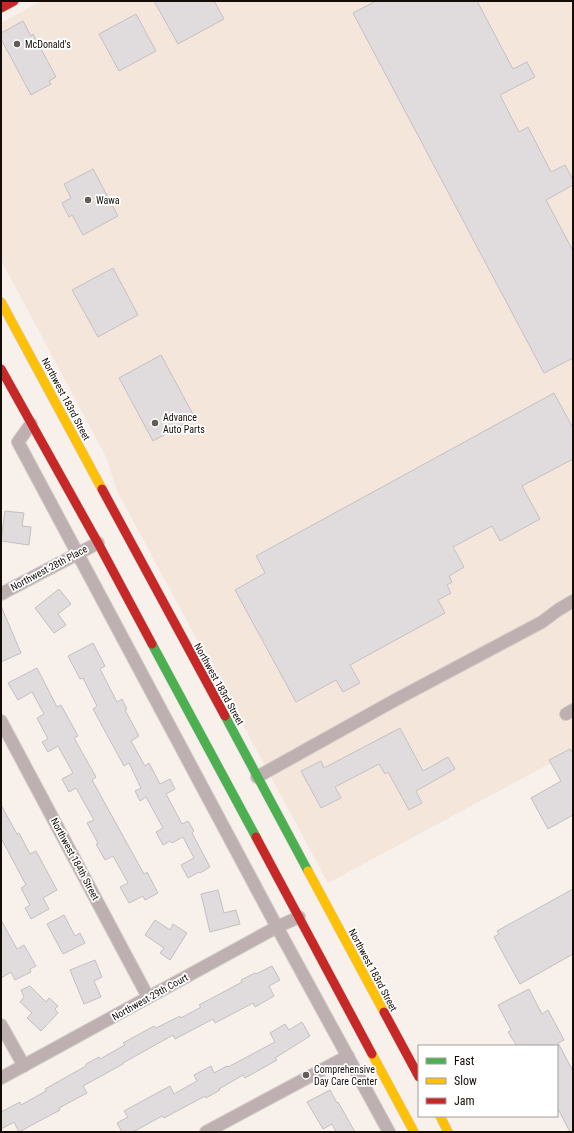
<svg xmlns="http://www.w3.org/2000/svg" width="574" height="1133" font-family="'Roboto Condensed',sans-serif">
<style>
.built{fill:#f5e6db}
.building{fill:#e0dcde;stroke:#c4c0c2}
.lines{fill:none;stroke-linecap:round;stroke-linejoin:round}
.street-casing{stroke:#d2ccc7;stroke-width:14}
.fast-casing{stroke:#d2ccc7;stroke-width:10}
.slow-casing{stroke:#d2ccc7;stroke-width:10}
.jam-casing{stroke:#d2ccc7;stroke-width:10}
.street{stroke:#beafb0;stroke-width:12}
.fast{stroke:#4caf50;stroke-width:9}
.slow{stroke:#ffc107;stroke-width:9}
.jam{stroke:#c62828;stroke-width:9}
.poi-dot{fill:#635c57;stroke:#fff;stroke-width:1.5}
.labels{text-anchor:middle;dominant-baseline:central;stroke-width:3.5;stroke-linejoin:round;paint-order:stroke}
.poi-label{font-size:10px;fill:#140c07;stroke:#fff;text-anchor:start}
.street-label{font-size:10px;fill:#140c07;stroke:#fff}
</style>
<rect width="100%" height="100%" fill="#f7f0eb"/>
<path class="built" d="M 41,1 L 573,1 L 573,751 L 328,883 L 117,491 L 106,457 L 1,260 L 1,23 Z"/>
<path class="building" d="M 154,1 L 214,1 L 224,19 L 178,44 Z
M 376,1 L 477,1 L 513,69 L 527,62 L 535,77 L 500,95 L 519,132 L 528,127 L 551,172 L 565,165 L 573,180 L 573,185 L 546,200 L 573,251 L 573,358 L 544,373 L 353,13 Z
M 136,14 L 156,51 L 119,71 L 99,34 Z
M 23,21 L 31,36 L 33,34 L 56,77 L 49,81 L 51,84 L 31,95 L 1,39 L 1,33 Z
M 93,169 L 118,216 L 83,235 L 72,215 L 69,217 L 62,203 L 71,198 L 64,184 Z
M 113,268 L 138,315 L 98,337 L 72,290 Z
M 161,355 L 195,418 L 153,441 L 119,378 Z
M 554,393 L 573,428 L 573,459 L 522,486 L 540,519 L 500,541 L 492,526 L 453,547 L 464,567 L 449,576 L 452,582 L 447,585 L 451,593 L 438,600 L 445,613 L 350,665 L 360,683 L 343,692 L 336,680 L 296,702 L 235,590 L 265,573 L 256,556 Z
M 5,511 L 24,513 L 22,526 L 31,527 L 29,545 L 1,541 Z
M 59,589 L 71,604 L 58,614 L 66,625 L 54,633 L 35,608 Z
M 1,606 L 21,653 L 1,662 Z
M 93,643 L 105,666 L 100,669 L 117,702 L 122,699 L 127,709 L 125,710 L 139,736 L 131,741 L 145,766 L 149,763 L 160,784 L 170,779 L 175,789 L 166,794 L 182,824 L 188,821 L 194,831 L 192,833 L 210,867 L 200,873 L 199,872 L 188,878 L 181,865 L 194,858 L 183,837 L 172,843 L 170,841 L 163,845 L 156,832 L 163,828 L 146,797 L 140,801 L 135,791 L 141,788 L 129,763 L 124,766 L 100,722 L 93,709 L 97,706 L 83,678 L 80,679 L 68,656 Z
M 37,668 L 57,707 L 61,705 L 78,736 L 74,738 L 96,777 L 92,780 L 144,874 L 147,872 L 158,893 L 145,900 L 143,896 L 129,903 L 120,887 L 128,883 L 113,856 L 105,860 L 96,844 L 98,843 L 87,823 L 94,820 L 76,788 L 69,792 L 62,779 L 73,773 L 58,746 L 48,752 L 42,742 L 48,739 L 37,718 L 44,714 L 32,692 L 18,700 L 8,683 Z
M 400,728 L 423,771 L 448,757 L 455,769 L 416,791 L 422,803 L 409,810 L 388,772 L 385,774 L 379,764 L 335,787 L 341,798 L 321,808 L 301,771 L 321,761 L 324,768 Z
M 570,749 L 573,754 L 573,815 L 548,829 L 531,798 L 561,781 L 549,760 Z
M 1,805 L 17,834 L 19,833 L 30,854 L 36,851 L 57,890 L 43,898 L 49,909 L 31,919 L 25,908 L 30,905 L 21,888 L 26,885 L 1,838 Z
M 573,889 L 573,954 L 520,984 L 494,937 L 499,934 L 497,931 Z
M 218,890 L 224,913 L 236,910 L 240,924 L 210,932 L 201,894 Z
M 64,915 L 75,936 L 80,933 L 85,943 L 63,954 L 47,924 Z
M 1,920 L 17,949 L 24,945 L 36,966 L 30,969 L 31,972 L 15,980 L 11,972 L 1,978 Z
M 155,920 L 170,930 L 173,924 L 187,933 L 170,960 L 160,953 L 164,948 L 145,935 Z
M 95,960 L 102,977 L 94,981 L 101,997 L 84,1004 L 70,970 Z
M 272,966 L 280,980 L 269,986 L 274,996 L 255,1007 L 253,1003 L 215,1023 L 213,1019 L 175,1039 L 173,1035 L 123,1063 L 123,1064 L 83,1086 L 87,1093 L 59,1108 L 60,1110 L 19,1132 L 14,1122 L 1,1129 L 1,1112 L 20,1102 L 21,1105 L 46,1091 L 45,1089 L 86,1066 L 86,1064 L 99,1057 L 100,1059 L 125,1045 L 123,1043 L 154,1026 L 156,1028 L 180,1016 L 181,1018 L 201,1007 L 199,1005 L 242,982 L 241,980 L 255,973 L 256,974 Z
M 30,986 L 46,1002 L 49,998 L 58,1006 L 55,1009 L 58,1013 L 41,1031 L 27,1018 L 32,1013 L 20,1002 L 24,997 L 21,990 Z
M 529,989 L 542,1014 L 548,1010 L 564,1040 L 558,1043 L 573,1071 L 573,1132 L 570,1132 L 557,1107 L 557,1046 L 517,1046 L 508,1032 L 511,1030 L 498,1005 Z
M 302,1022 L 310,1036 L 275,1058 L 277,1060 L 245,1078 L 243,1075 L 219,1089 L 220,1090 L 206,1098 L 205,1096 L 164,1118 L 162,1116 L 133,1132 L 122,1132 L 117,1123 L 128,1117 L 124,1111 L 170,1086 L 174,1094 L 197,1081 L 194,1075 L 211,1066 L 214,1073 L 227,1066 L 228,1067 L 275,1042 L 270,1033 L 285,1024 L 289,1030 Z
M 330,1090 L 337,1103 L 338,1102 L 355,1132 L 336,1132 L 332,1124 L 323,1129 L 307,1102 Z"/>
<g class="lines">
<defs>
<path id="street" d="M 31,424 L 18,442 L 277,927 L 389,1132
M 1,594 L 98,543
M 566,714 L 573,710
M 1,721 L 148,997
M 257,777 L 397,699 L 542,622 L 558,610 L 573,601
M 1,1025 L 24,1066
M 1,1078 L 277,927 L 299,917
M 206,1132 L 348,1056"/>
<path id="fast" d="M 152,644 L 256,837
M 225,716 L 308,871"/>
<path id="slow" d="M 1,302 L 102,489
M 308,871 L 384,1012
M 372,1054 L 414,1132
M 440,1116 L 448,1132"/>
<path id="jam" d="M 1,8 L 14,1
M 1,369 L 98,543 L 152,644
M 102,489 L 225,716
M 256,837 L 372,1054
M 384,1012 L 419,1077"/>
</defs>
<use href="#street" class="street-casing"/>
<use href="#fast" class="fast-casing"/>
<use href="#slow" class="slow-casing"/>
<use href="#jam" class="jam-casing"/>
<use href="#street" class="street"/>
<use href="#fast" class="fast"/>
<use href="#slow" class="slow"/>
<use href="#jam" class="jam"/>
</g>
<g class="poi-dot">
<circle cx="17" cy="44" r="4"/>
<circle cx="88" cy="200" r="4"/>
<circle cx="155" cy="423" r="4"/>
<circle cx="306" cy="1075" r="4"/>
</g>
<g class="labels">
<g class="poi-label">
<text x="25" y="44">McDonald's</text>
<text x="96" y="200">Wawa</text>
<text x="163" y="417">Advance<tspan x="163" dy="12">Auto Parts</tspan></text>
<text x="314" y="1069">Comprehensive<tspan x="314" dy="12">Day Care Center</tspan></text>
</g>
<g class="street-label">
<text transform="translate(66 399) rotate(62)">Northwest 183rd Street</text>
<text transform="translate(49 568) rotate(-28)">Northwest 28th Place</text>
<text transform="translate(219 684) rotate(61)">Northwest 183rd Street</text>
<text transform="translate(75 859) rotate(62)">Northwest 184th Street</text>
<text transform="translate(373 970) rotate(62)">Northwest 183rd Street</text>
<text transform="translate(150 997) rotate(-29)">Northwest 29th Court</text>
</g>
</g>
<rect width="574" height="1133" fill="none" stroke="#140c07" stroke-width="4"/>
<rect x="418" y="1045" width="140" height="72" fill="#ffffff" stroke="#a19e9c"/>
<rect x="426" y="1058" width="20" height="6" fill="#4caf50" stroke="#a19e9c"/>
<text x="454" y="1065" font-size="12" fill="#140c07">Fast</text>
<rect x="426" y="1078" width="20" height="6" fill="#ffc107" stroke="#a19e9c"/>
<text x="454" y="1085" font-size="12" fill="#140c07">Slow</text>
<rect x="426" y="1098" width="20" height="6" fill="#c62828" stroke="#a19e9c"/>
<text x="454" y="1105" font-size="12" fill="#140c07">Jam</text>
</svg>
